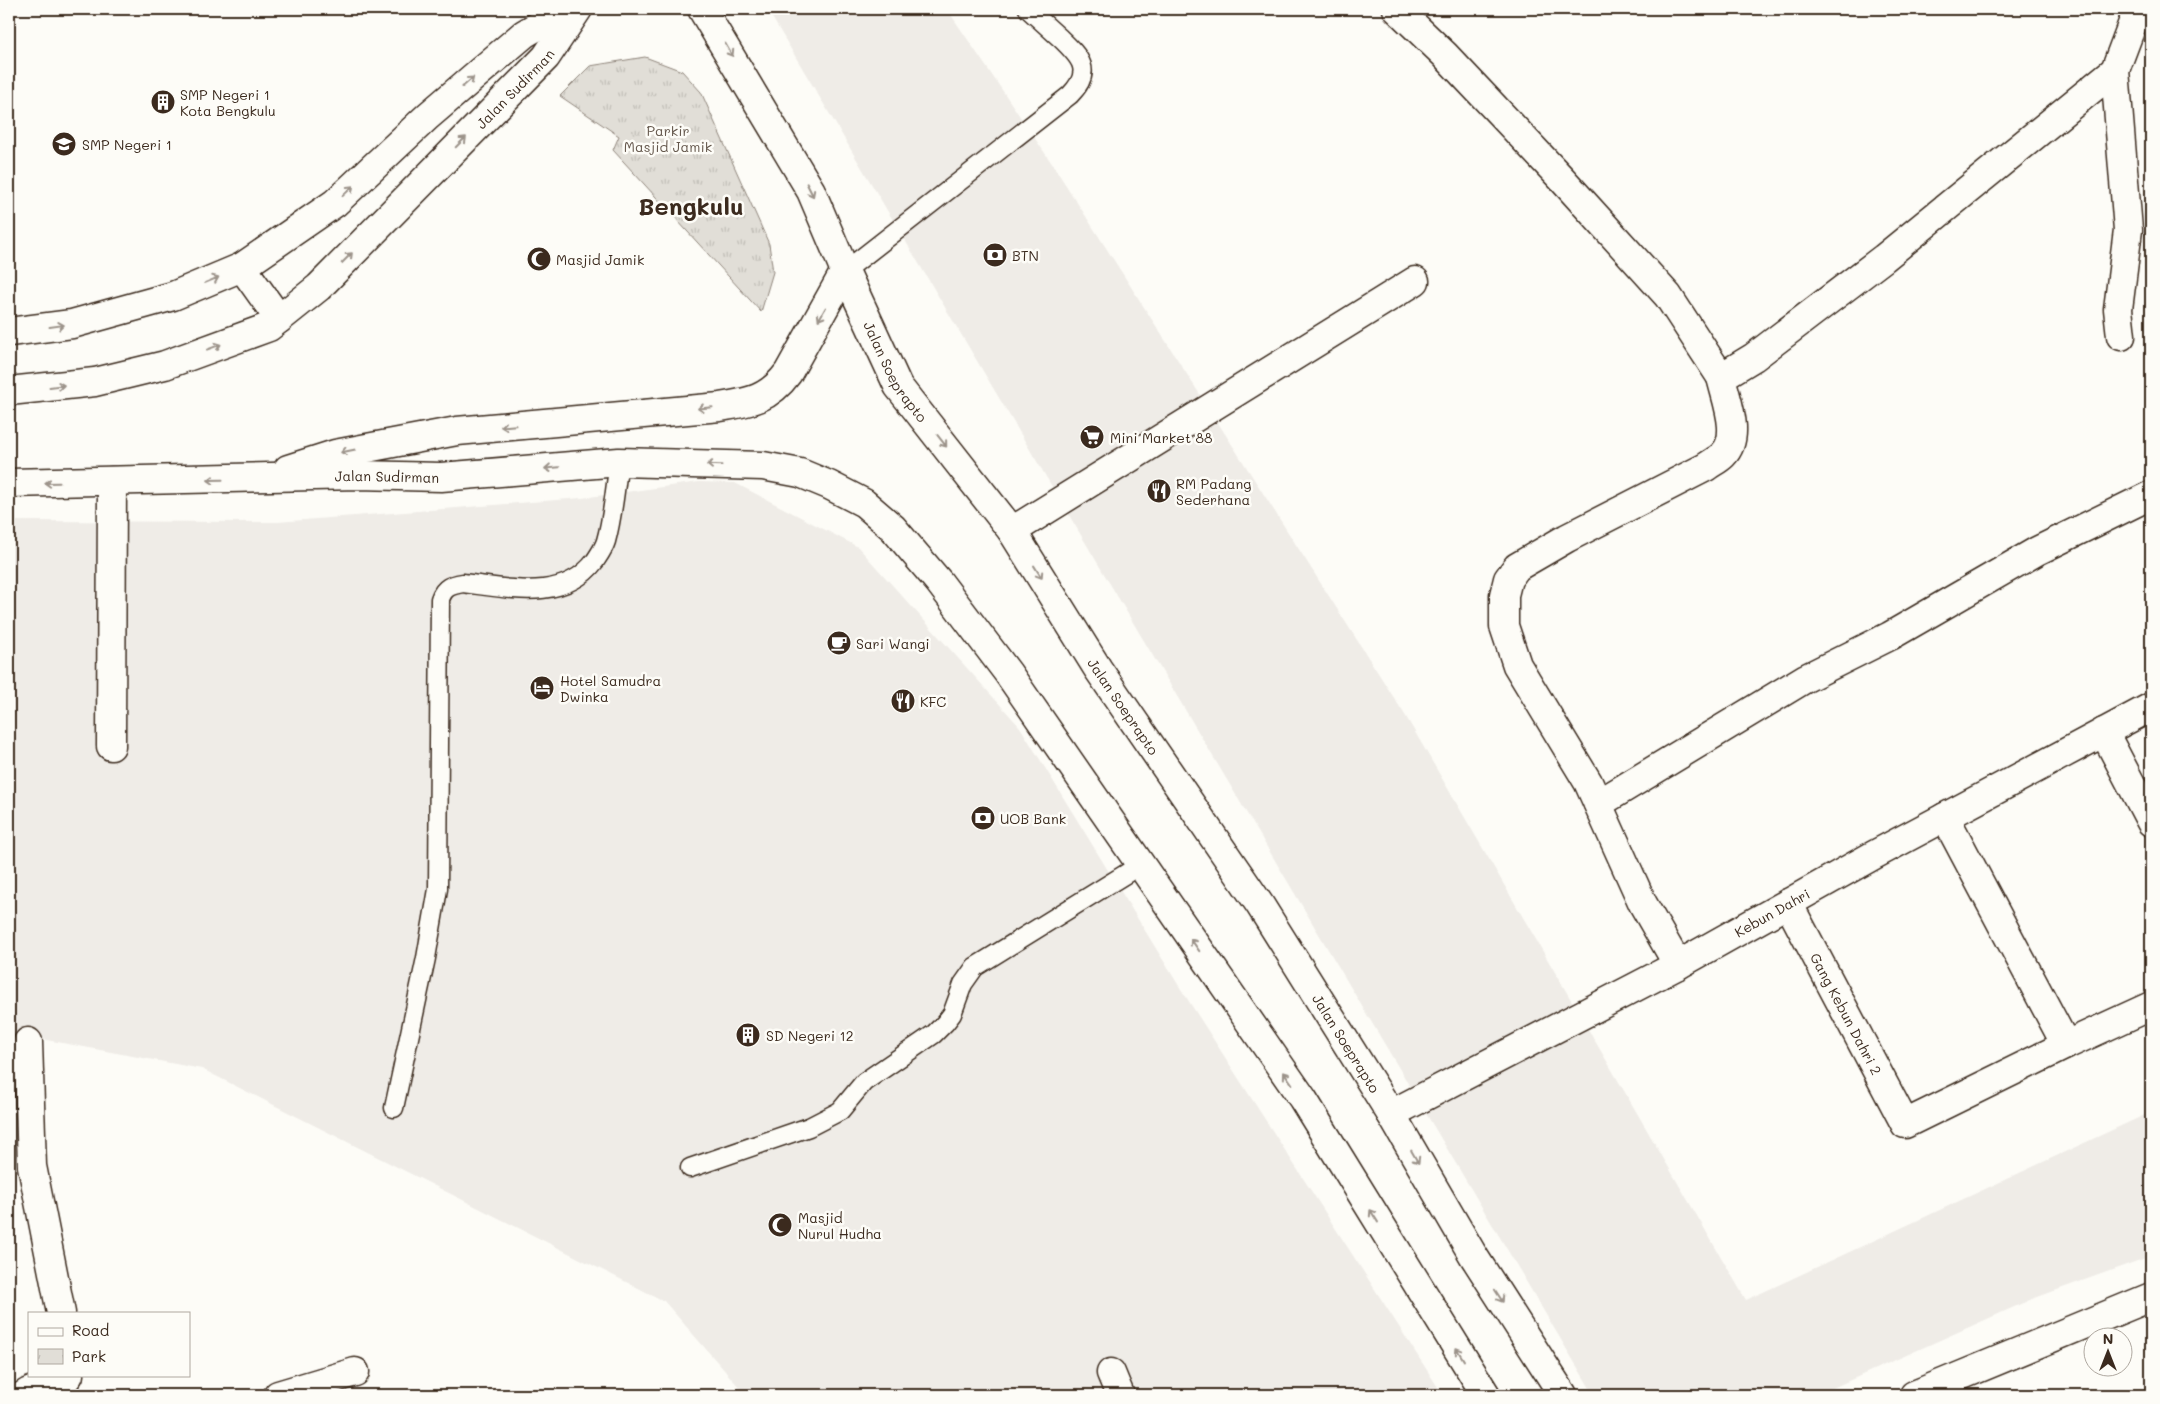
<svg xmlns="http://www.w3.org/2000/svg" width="2160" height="1404" font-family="Mali,sans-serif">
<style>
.built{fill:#efece7}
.park{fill:url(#park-tufts);stroke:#8e847a}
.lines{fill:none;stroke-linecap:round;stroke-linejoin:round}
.service-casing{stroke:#3b2a1e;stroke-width:21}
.minor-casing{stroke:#3b2a1e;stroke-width:31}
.tertiary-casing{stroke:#3b2a1e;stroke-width:31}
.secondary-casing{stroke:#3b2a1e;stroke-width:31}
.service{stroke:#fdfcf7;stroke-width:18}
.minor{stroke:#fdfcf7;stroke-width:28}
.tertiary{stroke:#fdfcf7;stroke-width:28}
.secondary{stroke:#fdfcf7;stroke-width:28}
.oneway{stroke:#9c938a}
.labels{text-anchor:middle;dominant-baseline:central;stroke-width:5;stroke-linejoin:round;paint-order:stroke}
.street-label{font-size:14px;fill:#3b2a1e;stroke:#fdfcf7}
.poi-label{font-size:14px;fill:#3b2a1e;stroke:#fdfcf7;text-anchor:start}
.park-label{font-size:14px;fill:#64574c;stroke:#fdfcf7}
.town-label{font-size:24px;font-weight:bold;fill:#3b2a1e;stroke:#fdfcf7}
</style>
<defs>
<pattern id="park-tufts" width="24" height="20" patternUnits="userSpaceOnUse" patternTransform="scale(1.25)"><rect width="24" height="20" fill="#e1ded7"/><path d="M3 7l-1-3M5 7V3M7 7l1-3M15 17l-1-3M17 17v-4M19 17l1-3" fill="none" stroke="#c2bfb8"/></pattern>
</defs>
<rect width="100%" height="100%" fill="#fdfcf7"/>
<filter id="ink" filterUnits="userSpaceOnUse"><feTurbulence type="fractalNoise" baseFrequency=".02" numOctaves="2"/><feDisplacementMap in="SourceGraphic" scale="10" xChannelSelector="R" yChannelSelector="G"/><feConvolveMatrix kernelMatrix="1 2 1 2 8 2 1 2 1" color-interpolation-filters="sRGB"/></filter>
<g filter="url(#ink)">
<path class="built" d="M 767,9 L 947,9 L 1053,165 L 1405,715 L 1746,1300 L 2151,1112 L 2151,1256 L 2032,1299 L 1817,1395 L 1594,1395 Z
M 699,482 L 735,483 L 858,547 L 1020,727 L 1179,986 L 1443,1395 L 746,1395 L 664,1301 L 202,1069 L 9,1033 L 9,521 L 278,522 L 582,498 Z"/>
<path class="park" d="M 645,57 L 682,71 L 701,92 L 769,244 L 773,272 L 761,312 L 613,150 L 619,136 L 560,96 L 590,66 Z"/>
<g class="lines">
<defs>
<path id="service" d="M 845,271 L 1070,95 C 1094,71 1080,57 1060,38 C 1049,28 1039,19 1028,9
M 394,1108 L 426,958 L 438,889 L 440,599 C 444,587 451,585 463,583 C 508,588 563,603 595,561 C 599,555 604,548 606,541 C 613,516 615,488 619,462
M 690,1168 L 809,1127 L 840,1111 L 864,1082 L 934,1034 L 945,1023 L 952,1014 L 963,984 L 975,967 L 1140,865"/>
<g id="minor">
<path d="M 1397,9 L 1445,55 L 1562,179 L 1668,296 L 1721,377"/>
<path d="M 2115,70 L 2128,230 L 2118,309 L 2121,336"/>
<path d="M 1012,531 L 1415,281"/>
<path d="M 2104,732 L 2151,822"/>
<path d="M 111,746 L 112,481"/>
<path d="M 1598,804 L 1806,678 L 1890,636 L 2037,551 L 2151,495"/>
<path d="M 1945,817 L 2066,1045"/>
<path id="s1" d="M 1788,903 L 1905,1124 L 2066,1045 L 2151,1006"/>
<path d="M 1678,965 L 1643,904 L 1588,782 L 1517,665 L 1504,626 L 1504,595 L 1508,579 L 1517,567 L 1567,538 L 1706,467 C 1711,463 1718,460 1723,455 C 1742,436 1726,400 1721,377 L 1754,357 L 1884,258 L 2115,70 L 2138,9"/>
<path d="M 28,1042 L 32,1166 L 61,1313"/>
<path id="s2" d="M 1391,1114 L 1678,965 L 1874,855 L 2151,707"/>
<path d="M 1111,1373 L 1120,1395"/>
<path d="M 24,1395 C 38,1384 57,1392 69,1375"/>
<path d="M 278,1395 L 355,1372"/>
</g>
<path id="tertiary" d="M 1914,1395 L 2151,1297"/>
<g id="secondary">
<path id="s3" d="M 702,9 L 811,191 L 845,271 L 898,386 L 1012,531 L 1098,669 L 1260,905 L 1391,1114 L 1473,1255 L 1563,1395"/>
<path d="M 242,267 L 279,319"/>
<path d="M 9,332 L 72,324 L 173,296 L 242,267 L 335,203 L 428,116 L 524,34 L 566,9"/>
<path id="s4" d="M 9,391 L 95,382 L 165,365 L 269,327 L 319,287 L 546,57 L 578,9"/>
<path d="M 288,469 L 335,454 L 457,431 L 720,407 C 750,402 769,399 788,373 L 845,271"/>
<path id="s5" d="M 9,483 L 358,475 L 441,477 L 619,462 L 763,466 L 800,473 L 829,485 L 864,503 L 893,528 L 939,582 L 1008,673 L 1303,1099 L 1486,1395"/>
</g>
</defs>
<use href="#service" class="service-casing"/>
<use href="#minor" class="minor-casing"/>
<use href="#tertiary" class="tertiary-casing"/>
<use href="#secondary" class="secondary-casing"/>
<use href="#service" class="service"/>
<use href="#minor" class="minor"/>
<use href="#tertiary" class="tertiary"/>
<use href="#secondary" class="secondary"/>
</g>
<defs><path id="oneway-shaft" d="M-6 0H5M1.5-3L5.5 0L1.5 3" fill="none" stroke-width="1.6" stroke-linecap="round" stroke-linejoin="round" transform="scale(1.25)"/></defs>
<g class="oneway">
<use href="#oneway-shaft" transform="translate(729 50) rotate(60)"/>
<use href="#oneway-shaft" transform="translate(468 82) rotate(-41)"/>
<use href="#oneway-shaft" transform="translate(461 142) rotate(-45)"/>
<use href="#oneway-shaft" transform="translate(810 190) rotate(63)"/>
<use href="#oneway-shaft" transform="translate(348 191) rotate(-43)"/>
<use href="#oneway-shaft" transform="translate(347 258) rotate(-45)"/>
<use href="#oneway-shaft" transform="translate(212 280) rotate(-23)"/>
<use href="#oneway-shaft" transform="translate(822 314) rotate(120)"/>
<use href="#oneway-shaft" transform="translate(57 326) rotate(-8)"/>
<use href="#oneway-shaft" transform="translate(214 347) rotate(-20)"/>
<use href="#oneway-shaft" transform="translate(57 386) rotate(-7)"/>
<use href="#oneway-shaft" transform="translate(705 408) rotate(175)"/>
<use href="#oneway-shaft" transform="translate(508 426) rotate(175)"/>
<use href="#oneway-shaft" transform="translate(942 441) rotate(52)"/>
<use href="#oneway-shaft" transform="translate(348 451) rotate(169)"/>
<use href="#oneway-shaft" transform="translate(714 465) rotate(-178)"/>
<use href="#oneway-shaft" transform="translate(552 468) rotate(175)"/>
<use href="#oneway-shaft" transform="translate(215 480) rotate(179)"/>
<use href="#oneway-shaft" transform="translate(52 483) rotate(179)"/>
<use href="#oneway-shaft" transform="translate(1038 572) rotate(58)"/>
<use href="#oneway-shaft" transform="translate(1195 945) rotate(-125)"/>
<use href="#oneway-shaft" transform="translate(1288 1078) rotate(-125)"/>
<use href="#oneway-shaft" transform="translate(1415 1157) rotate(60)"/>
<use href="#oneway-shaft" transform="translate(1374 1216) rotate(-122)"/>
<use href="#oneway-shaft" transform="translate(1499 1296) rotate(57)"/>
<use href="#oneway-shaft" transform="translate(1460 1354) rotate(-122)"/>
</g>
</g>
<defs>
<symbol id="building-disc" viewBox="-11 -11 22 22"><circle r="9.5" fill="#3b2a1e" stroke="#fdfcf7"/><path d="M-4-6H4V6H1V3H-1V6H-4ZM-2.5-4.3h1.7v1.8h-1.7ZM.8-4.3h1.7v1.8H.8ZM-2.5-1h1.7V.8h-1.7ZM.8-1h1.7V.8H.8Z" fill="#fff"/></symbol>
<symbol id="school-disc" viewBox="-11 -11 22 22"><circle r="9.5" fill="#3b2a1e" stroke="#fdfcf7"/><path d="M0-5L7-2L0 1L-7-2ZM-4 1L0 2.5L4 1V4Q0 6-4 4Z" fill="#fff"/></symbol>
<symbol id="bank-disc" viewBox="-11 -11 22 22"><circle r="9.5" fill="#3b2a1e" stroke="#fdfcf7"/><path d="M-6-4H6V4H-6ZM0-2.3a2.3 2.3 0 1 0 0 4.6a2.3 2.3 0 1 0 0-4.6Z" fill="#fff"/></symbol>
<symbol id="mosque-disc" viewBox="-11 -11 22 22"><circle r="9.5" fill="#3b2a1e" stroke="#fdfcf7"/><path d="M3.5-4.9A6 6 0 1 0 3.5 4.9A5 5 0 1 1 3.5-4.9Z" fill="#fff"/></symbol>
<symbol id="supermarket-disc" viewBox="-11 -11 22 22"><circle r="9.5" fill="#3b2a1e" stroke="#fdfcf7"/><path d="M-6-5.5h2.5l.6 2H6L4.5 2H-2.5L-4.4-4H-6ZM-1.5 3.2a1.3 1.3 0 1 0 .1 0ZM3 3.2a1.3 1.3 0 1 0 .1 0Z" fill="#fff"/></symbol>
<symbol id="restaurant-disc" viewBox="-11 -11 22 22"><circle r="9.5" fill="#3b2a1e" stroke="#fdfcf7"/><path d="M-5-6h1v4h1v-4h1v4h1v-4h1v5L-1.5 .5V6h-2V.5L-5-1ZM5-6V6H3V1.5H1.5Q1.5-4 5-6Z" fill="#fff"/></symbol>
<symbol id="cafe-disc" viewBox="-11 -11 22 22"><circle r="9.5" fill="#3b2a1e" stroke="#fdfcf7"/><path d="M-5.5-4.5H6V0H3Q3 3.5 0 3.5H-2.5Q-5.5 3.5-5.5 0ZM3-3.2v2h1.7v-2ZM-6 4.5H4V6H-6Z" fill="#fff"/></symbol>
<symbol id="hotel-disc" viewBox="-11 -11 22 22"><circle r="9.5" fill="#3b2a1e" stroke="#fdfcf7"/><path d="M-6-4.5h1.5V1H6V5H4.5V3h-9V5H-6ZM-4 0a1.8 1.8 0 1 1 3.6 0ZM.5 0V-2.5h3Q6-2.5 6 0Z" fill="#fff"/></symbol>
</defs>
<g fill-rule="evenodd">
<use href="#building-disc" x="149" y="88" width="28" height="28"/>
<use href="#school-disc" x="50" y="130" width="28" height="28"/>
<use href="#bank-disc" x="981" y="241" width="28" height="28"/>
<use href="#mosque-disc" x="525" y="245" width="28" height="28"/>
<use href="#supermarket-disc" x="1078" y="423" width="28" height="28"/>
<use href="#restaurant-disc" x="1145" y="477" width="28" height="28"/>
<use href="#cafe-disc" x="825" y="629" width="28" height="28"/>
<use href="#hotel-disc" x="528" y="674" width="28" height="28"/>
<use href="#restaurant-disc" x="889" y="687" width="28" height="28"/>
<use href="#bank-disc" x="969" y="804" width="28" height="28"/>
<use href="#building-disc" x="734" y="1021" width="28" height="28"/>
<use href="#mosque-disc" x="766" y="1211" width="28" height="28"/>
</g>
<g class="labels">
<g class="street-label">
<text stroke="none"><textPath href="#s4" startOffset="612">Jalan Sudirman</textPath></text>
<text stroke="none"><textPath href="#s3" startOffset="412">Jalan Soeprapto</textPath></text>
<text stroke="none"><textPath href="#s5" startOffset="378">Jalan Sudirman</textPath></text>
<text stroke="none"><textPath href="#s3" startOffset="818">Jalan Soeprapto</textPath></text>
<text stroke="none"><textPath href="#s2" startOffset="431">Kebun Dahri</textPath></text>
<text stroke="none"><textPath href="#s1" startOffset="125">Gang Kebun Dahri 2</textPath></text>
<text stroke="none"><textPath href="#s3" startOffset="1222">Jalan Soeprapto</textPath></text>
</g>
<g class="poi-label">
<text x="180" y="94">SMP Negeri 1<tspan x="180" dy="16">Kota Bengkulu</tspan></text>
<text x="82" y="144">SMP Negeri 1</text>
<text x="1012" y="255">BTN</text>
<text x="556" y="259">Masjid Jamik</text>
<text x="1110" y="437">Mini Market 88</text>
<text x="1176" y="483">RM Padang<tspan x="1176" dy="16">Sederhana</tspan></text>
<text x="856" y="643">Sari Wangi</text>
<text x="560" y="680">Hotel Samudra<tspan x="560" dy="16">Dwinka</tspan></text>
<text x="920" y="701">KFC</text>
<text x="1000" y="818">UOB Bank</text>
<text x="766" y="1035">SD Negeri 12</text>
<text x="798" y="1217">Masjid<tspan x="798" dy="16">Nurul Hudha</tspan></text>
</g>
<g class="park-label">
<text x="668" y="130">Parkir<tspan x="668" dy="16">Masjid Jamik</tspan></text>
</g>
<g class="town-label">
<text x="691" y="205">Bengkulu</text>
</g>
</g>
<rect width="2160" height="1404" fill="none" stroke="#fdfcf7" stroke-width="30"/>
<rect x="15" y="15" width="2130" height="1374" fill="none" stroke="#3b2a1e" stroke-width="2" filter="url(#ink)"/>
<rect x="28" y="1312" width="162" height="65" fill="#fdfcf7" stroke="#afa8a0"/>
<rect x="38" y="1328" width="25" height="8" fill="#fdfcf7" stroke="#afa8a0"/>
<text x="72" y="1336" font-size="15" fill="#3b2a1e">Road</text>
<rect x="38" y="1349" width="25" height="15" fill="url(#park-tufts)" stroke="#afa8a0"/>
<text x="72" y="1362" font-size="15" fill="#3b2a1e">Park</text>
<g transform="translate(2108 1352)"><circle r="24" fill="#fdfcf7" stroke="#afa8a0"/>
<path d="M0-4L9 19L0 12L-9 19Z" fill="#3b2a1e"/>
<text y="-8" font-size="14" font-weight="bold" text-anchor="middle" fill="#3b2a1e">N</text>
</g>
</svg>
